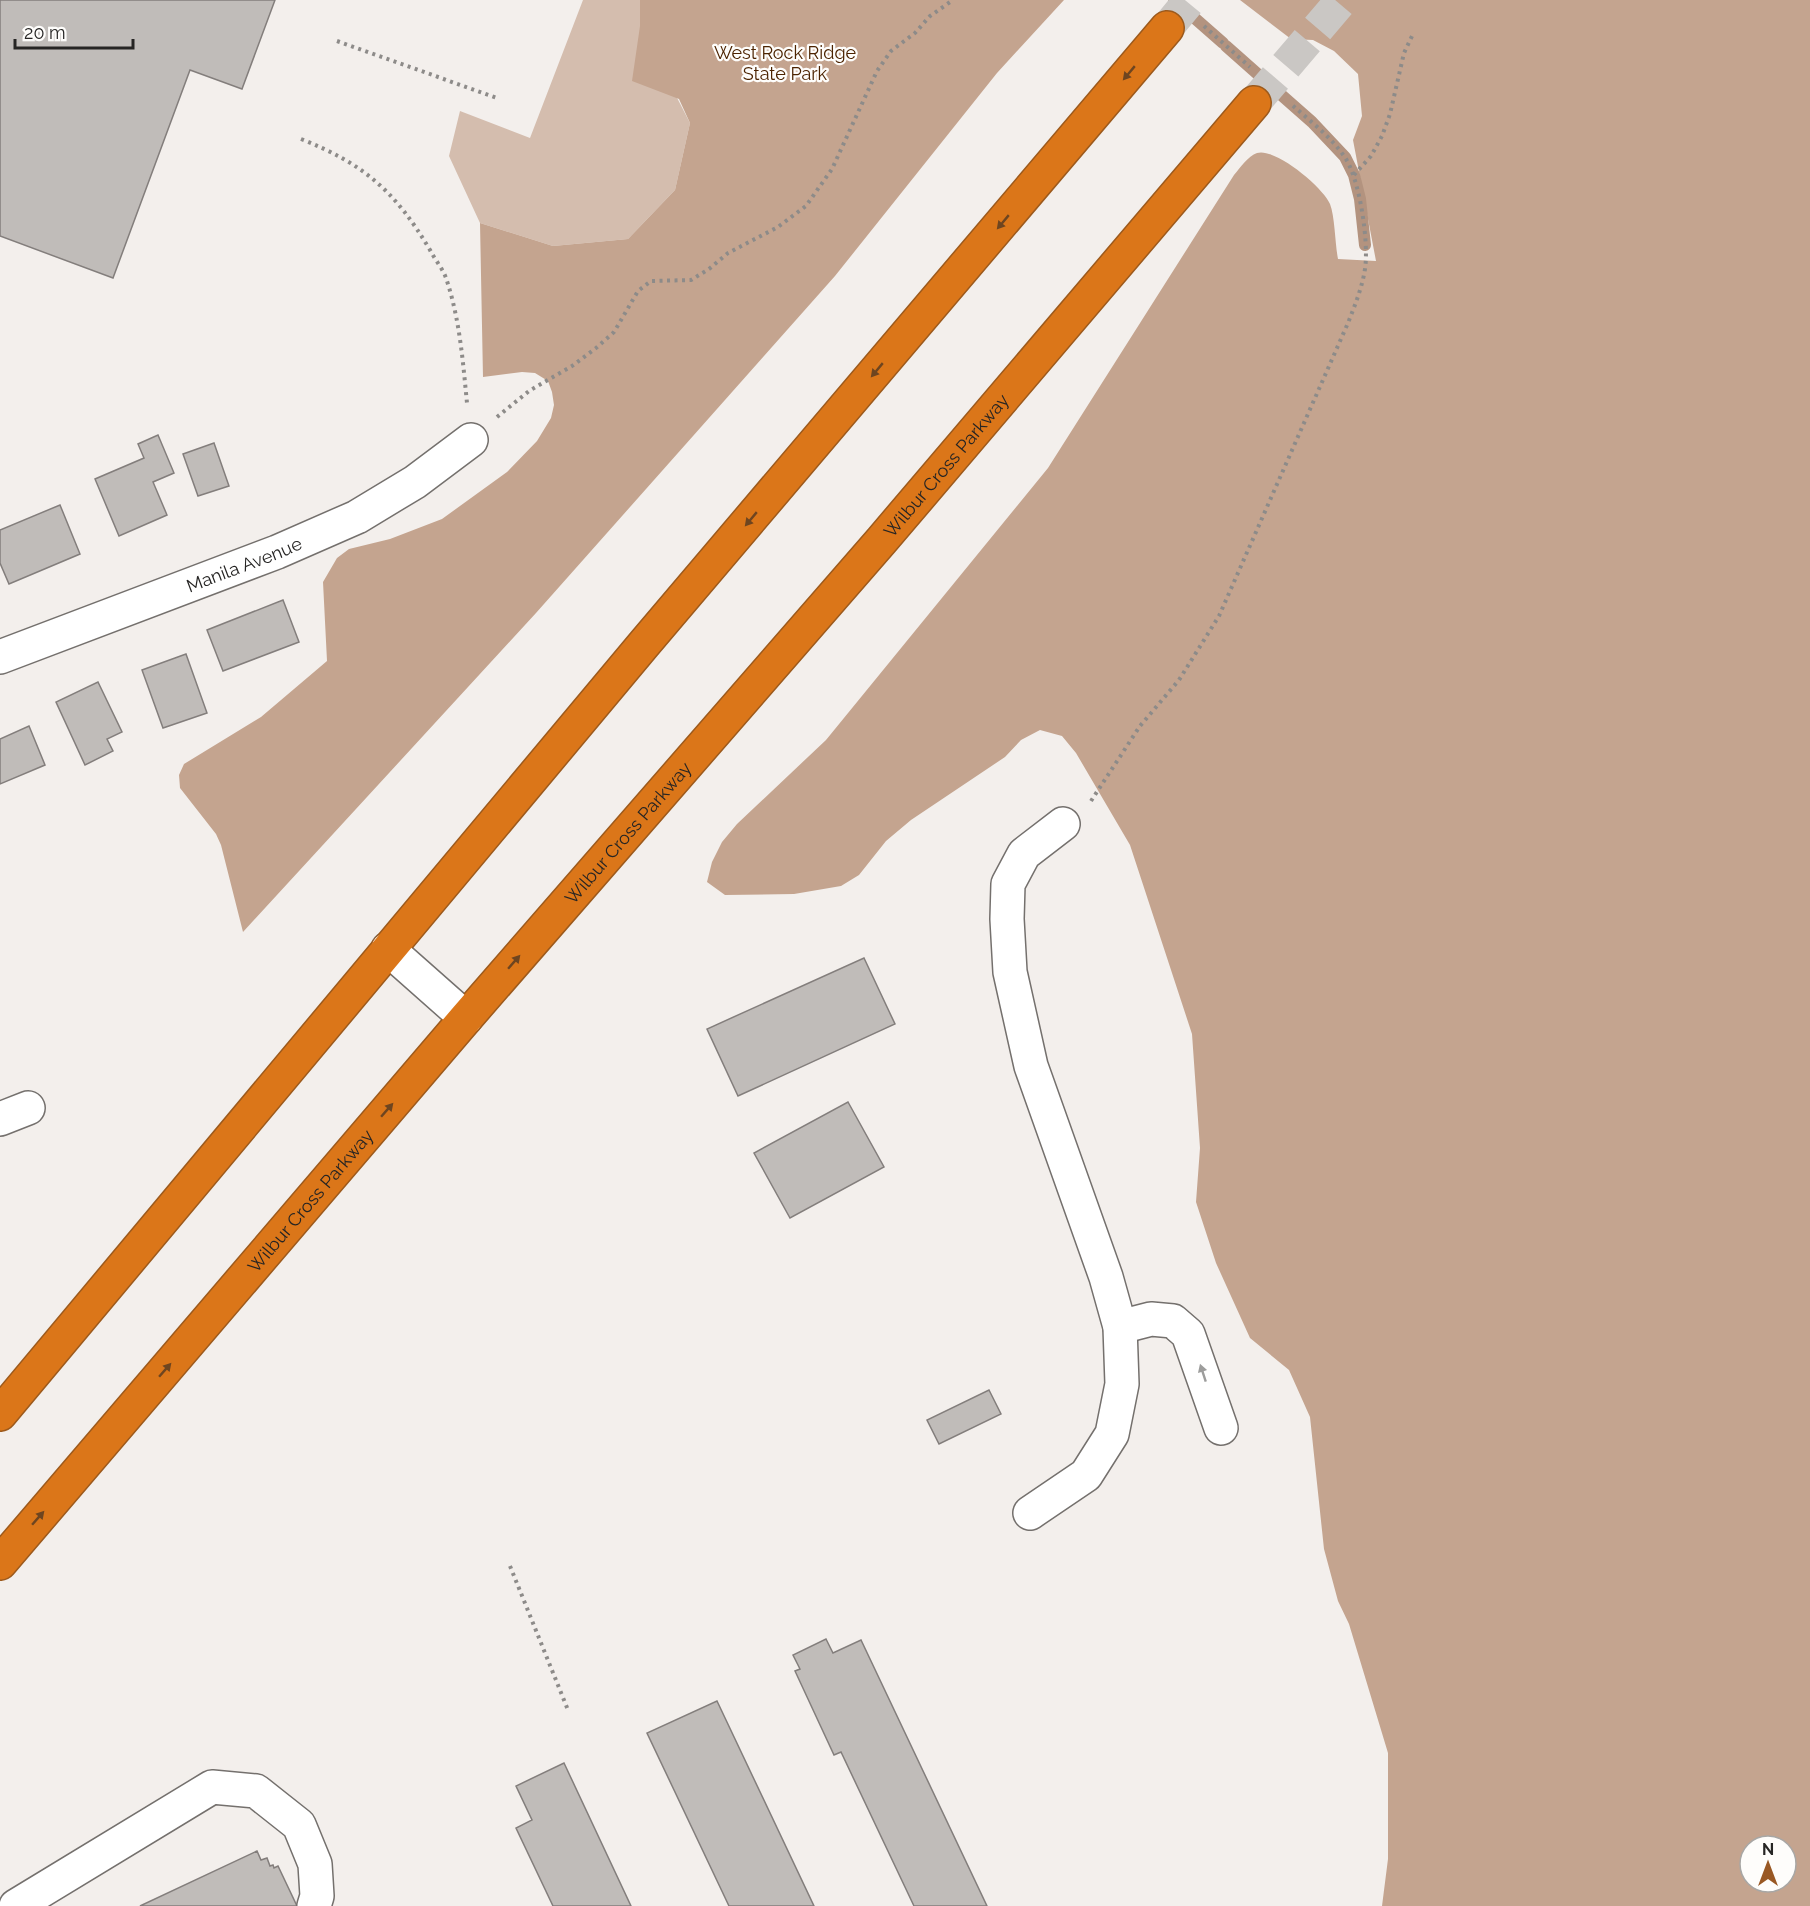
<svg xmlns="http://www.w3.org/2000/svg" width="1810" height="1906" font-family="Raleway,sans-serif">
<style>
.green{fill:#d4bdae}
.forest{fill:#c4a48f;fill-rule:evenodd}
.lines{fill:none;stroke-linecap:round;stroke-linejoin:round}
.stream{stroke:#b3937f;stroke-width:12}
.building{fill:#c0bcb9;stroke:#837e7c;stroke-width:1.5}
.highway-tunnel{stroke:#cac7c4;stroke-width:33;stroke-dasharray:33 16;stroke-linecap:butt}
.minor-casing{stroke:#74706d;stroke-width:36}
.highway-casing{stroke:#9c5a1d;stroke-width:36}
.path{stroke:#8d8b89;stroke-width:4;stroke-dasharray:3 4.5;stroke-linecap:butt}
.minor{stroke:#fff;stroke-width:33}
.highway{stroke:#db7619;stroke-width:33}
.oneway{fill:#6e4520}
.oneway2{fill:#9d9d9c}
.labels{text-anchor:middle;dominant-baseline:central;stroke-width:4.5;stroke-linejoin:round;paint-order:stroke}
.park-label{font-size:18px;fill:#4c2300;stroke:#fefdfb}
.street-label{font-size:18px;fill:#262524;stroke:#fefdfb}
</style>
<rect width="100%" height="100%" fill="#f3efec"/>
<path class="green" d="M 583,0 L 640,0 L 640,26 L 690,123 L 675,190 L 628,239 L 553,246 L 480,223 L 449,156 L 460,111 L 530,138 Z"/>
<path class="forest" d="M 640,0 L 1064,0 L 997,73 L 835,276 L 536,613 L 243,932 L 221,845 L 216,834 L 180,788 L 179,775 L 184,764 L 261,717 L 327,661 L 323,582 L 337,558 L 349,549 L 390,539 L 442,519 L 507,472 L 537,441 L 551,418 L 554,405 L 552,392 L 548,381 L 535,373 L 522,372 L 483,377 L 480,223 L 553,246 L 628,239 L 675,190 L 690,123 L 679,99 L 632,81 L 640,26 Z
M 1240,0 L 1810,0 L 1810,1906 L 1382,1906 L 1388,1859 L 1388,1753 L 1349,1624 L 1338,1601 L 1324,1549 L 1310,1417 L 1289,1370 L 1250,1338 L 1216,1263 L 1196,1202 L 1200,1148 L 1192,1034 L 1130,845 L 1076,753 L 1062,736 L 1040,730 L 1021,740 L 1005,757 L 911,820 L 886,841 L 859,875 L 841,886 L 794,894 L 725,895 L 707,882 L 712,862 L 722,842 L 737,824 L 826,740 L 1048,468 L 1234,175 C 1240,168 1248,156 1257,153 C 1275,147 1324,188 1330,204 C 1335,217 1335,244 1338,259 L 1376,261 L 1353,140 L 1362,116 L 1358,74 L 1334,51 L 1313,40 L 1291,39 ZM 1750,1846 L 1786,1846 L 1786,1882 L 1750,1882 Z"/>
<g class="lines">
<path class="stream" d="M 1174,0 L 1223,43
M 1226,46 L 1312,122 L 1345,157 L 1354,175 L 1360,199 L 1365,245"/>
</g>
<path class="building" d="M 0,0 L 275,0 L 242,89 L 190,70 L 113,278 L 0,236 Z
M 158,435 L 174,473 L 153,482 L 167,515 L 119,536 L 95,479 L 144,458 L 138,444 Z
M 214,443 L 229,486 L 198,496 L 183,454 Z
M 60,505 L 80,554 L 9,584 L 0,563 L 0,530 Z
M 283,600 L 299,642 L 223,671 L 207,630 Z
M 186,654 L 207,713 L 163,728 L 142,670 Z
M 98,682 L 122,732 L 107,739 L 113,751 L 85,765 L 56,702 Z
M 29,726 L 45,765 L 0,784 L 0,739 Z
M 864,958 L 895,1024 L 738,1096 L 707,1029 Z
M 848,1102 L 884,1167 L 790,1218 L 754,1153 Z
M 989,1390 L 1001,1414 L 939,1444 L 927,1420 Z
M 826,1639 L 833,1653 L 861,1640 L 987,1906 L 914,1906 L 841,1752 L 834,1755 L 795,1671 L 800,1669 L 793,1655 Z
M 717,1701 L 814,1906 L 729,1906 L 647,1733 Z
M 564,1763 L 631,1906 L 553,1906 L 516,1828 L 532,1820 L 516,1786 Z
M 257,1851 L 261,1860 L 267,1858 L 270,1866 L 273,1865 L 274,1868 L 278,1866 L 297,1906 L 140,1906 Z"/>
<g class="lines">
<path class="highway-tunnel" d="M 1167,28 L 1190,0
M 1254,103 L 1342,0"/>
<defs>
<g id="minor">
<path id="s1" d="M 0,657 L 277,552 L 357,517 L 415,482 L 471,440"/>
<path d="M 388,949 L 466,1018"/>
<path d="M 0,1119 L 28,1108"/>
<path d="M 1120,1327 L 1151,1319 L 1173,1321 L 1188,1334 L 1221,1428"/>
<path d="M 1030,1513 L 1086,1475 L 1112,1434 L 1122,1384 L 1120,1327 L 1106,1277 L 1031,1066 L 1010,972 L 1007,919 L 1008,884 L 1024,854 L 1063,824"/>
<path d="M 16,1906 L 212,1787 L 256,1791 L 299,1825 L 315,1864 L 317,1896 L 314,1906"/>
</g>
<g id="highway">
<path d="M 0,1414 L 644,644 L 1167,28"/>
<path id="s2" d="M 0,1563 L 466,1018 L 882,540 L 1254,103"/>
</g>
</defs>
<use href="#minor" class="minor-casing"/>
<use href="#highway" class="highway-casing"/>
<path class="path" d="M 1204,26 L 1250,67
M 337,41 L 497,98
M 301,139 C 364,164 395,191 430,250 C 435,260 444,270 447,281 C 460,321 463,363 467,403
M 1354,175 L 1371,156 L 1382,136 L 1390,114 L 1404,53 L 1412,36
M 497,417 L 529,391 L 572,366 L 596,348 L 614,332 L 638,291 L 651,281 L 691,280 L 709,269 L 728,253 L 778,227 L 806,206 L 832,169 L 877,71 L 891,51 L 915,33 L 930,16 L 953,0
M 1091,801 L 1140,726 L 1179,680 L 1219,616 L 1348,323 C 1355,305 1362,288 1365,269 C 1369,243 1360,178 1344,156 C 1330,136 1309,120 1291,104
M 510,1566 L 568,1710"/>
<use href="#minor" class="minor"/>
<use href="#highway" class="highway"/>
</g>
<defs><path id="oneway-solid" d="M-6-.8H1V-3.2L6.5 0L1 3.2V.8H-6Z" transform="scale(1.5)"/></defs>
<g class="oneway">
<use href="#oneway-solid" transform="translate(1129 73) rotate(130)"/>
<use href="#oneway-solid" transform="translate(1003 222) rotate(130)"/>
<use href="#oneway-solid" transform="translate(877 370) rotate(130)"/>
<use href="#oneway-solid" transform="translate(751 519) rotate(130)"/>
<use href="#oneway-solid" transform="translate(514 962) rotate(-49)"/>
<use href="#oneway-solid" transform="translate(387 1110) rotate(-49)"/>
<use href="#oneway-solid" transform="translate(165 1370) rotate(-49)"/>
<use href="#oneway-solid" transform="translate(38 1518) rotate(-49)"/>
</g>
<use class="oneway2" href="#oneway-solid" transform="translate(1203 1373) rotate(-108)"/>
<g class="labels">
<g class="park-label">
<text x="785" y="52">West Rock Ridge<tspan x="785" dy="21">State Park</tspan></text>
</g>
<g class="street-label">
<text stroke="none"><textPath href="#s2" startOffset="1449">Wilbur Cross Parkway</textPath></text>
<text stroke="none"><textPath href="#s1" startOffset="261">Manila Avenue</textPath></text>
<text stroke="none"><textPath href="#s2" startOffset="963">Wilbur Cross Parkway</textPath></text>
<text stroke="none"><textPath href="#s2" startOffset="477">Wilbur Cross Parkway</textPath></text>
</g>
</g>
<g transform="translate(1768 1864)"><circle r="28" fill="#fefdfb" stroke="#a8a7a5" stroke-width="1.5"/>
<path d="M0-4.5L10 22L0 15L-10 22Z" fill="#995824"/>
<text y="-9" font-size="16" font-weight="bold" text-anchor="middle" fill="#262524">N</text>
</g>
<path d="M15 39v9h118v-9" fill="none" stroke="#262524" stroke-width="3"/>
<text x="24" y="39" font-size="18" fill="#262524" stroke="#fefdfb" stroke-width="4.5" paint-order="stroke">20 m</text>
</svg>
